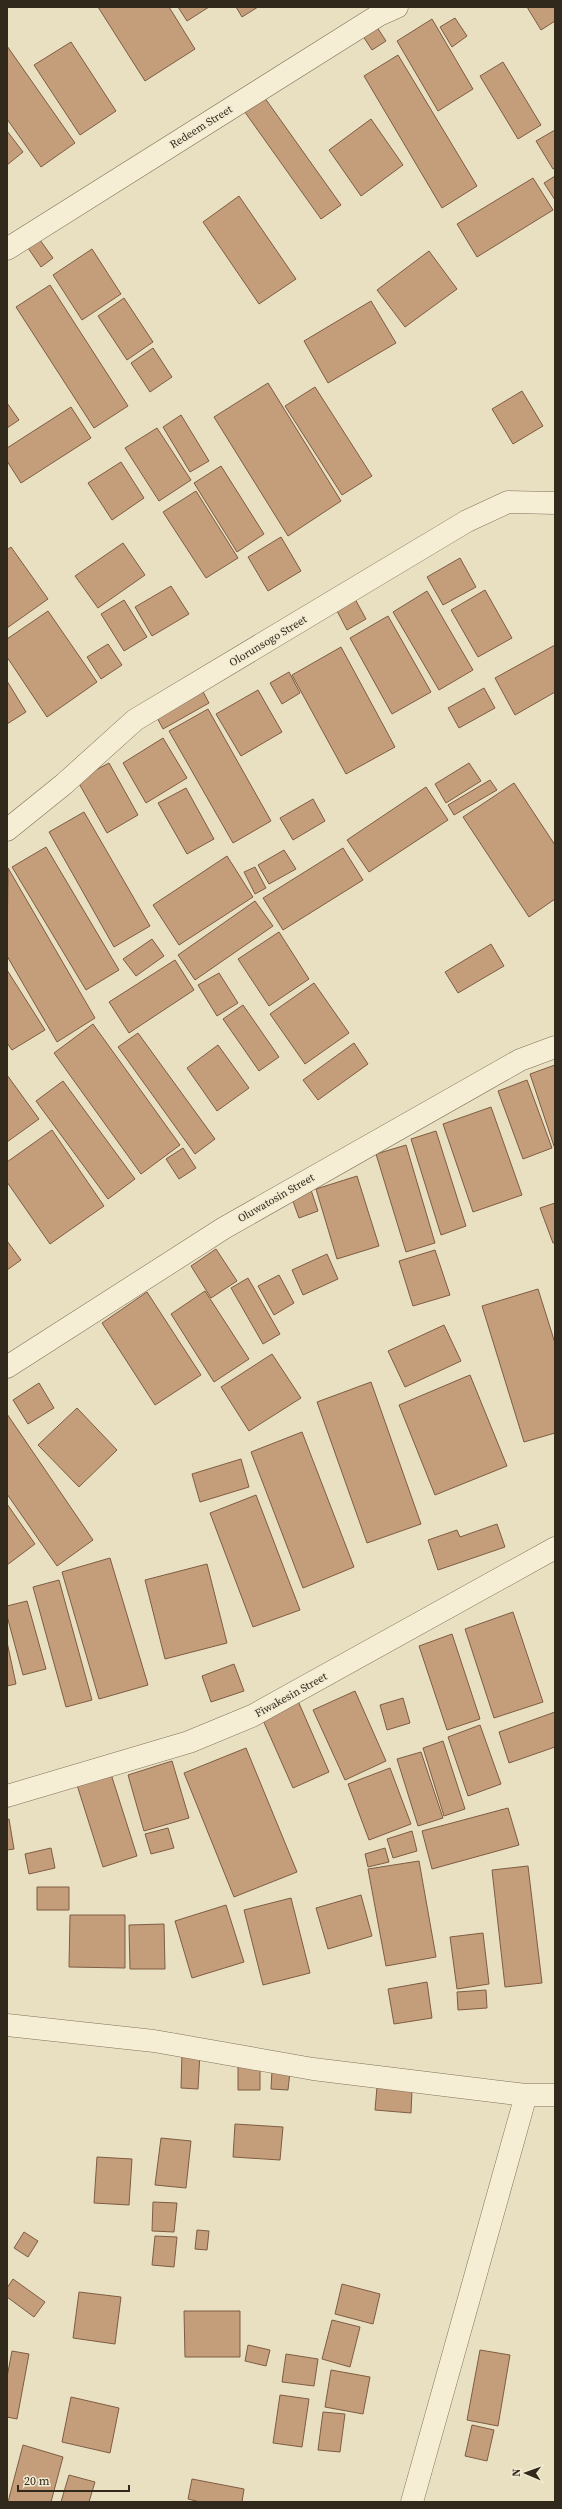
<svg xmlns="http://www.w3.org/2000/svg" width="562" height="2509" font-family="'Source Serif 4',serif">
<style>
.building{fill:#c49d7a;stroke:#7e5d43}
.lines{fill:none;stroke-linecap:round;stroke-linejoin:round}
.minor-casing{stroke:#81715a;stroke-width:23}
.minor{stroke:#f5edd4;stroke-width:22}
.labels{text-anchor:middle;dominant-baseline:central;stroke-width:3;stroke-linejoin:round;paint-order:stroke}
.street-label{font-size:11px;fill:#32291d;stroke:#f2ead0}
</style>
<rect width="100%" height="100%" fill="#e9e0c1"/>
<path class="building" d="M 98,7 L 169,7 L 195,49 L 145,81 Z
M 178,7 L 209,7 L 187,21 Z
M 236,7 L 258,7 L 242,17 Z
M 527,7 L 555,7 L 555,21 L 541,30 Z
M 455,18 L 467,36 L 452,47 L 440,27 Z
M 432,19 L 473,89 L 438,111 L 397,41 Z
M 373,21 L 386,41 L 372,50 L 359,30 Z
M 71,42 L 116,111 L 80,135 L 34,65 Z
M 7,46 L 75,143 L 41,167 L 7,119 Z
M 398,55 L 477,186 L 442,208 L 364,76 Z
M 503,62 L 541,125 L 518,139 L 480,76 Z
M 262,94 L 341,205 L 321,219 L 242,108 Z
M 371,119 L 403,165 L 361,196 L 329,150 Z
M 555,130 L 555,168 L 553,169 L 536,141 Z
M 7,131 L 23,152 L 7,165 Z
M 555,176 L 555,200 L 544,183 Z
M 533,178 L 553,210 L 477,257 L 457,224 Z
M 239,196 L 296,279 L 259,304 L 203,222 Z
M 40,240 L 53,258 L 41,267 L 28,248 Z
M 92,249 L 121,294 L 82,320 L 53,275 Z
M 429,251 L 457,289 L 405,327 L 377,290 Z
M 50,285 L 128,406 L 94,428 L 16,307 Z
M 124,298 L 153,342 L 127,360 L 98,316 Z
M 371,301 L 396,343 L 328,383 L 304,341 Z
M 153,348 L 172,377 L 150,392 L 131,363 Z
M 268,383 L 341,501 L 288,536 L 214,417 Z
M 315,387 L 372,476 L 342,495 L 285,406 Z
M 522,391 L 543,426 L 513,444 L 492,409 Z
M 7,403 L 19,420 L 7,428 Z
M 71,407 L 91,438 L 21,483 L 7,461 L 7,448 Z
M 181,415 L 209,461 L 190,472 L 163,427 Z
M 157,428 L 191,480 L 159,501 L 125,448 Z
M 121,462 L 144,498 L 112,520 L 88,483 Z
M 221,466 L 264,534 L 237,552 L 194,483 Z
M 196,491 L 238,558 L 206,578 L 163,512 Z
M 281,537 L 301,571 L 268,591 L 248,557 Z
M 123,543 L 145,575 L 98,608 L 75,576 Z
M 11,547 L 48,599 L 7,628 L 7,550 Z
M 460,558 L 476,587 L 443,605 L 427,577 Z
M 171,586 L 189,614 L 152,636 L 135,607 Z
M 485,590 L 512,638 L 478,657 L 451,610 Z
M 427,591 L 473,670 L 439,690 L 393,612 Z
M 355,599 L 366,619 L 347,630 L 336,609 Z
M 124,600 L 147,637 L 124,651 L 101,614 Z
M 48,611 L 97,682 L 47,717 L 7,657 L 7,639 Z
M 388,616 L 431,692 L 392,714 L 350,638 Z
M 108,644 L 122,665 L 101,679 L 87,657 Z
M 555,645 L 555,692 L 515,715 L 495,678 Z
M 341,647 L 395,747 L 346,774 L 292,675 Z
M 289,672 L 300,693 L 282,704 L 270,683 Z
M 7,681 L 26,712 L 7,724 Z
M 200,686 L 209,703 L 163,729 L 154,712 Z
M 484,688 L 495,708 L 459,728 L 448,708 Z
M 258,690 L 282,732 L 241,756 L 216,714 Z
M 208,709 L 271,821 L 233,843 L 169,731 Z
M 163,738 L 187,778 L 146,803 L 123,763 Z
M 109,763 L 138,815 L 107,833 L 77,780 Z
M 469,763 L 481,781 L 446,803 L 435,784 Z
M 490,780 L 497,790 L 454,815 L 448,805 Z
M 514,783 L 555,845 L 555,899 L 529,917 L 463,817 Z
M 426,787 L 448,820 L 369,872 L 347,840 Z
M 186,788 L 214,839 L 187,854 L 158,803 Z
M 313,799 L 325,821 L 293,840 L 280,818 Z
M 84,812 L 150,926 L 114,947 L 49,832 Z
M 46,847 L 119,970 L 86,990 L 12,867 Z
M 343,848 L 363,880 L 283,930 L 263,898 Z
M 284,850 L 296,869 L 269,884 L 258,865 Z
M 227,856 L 253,897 L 179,945 L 153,905 Z
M 255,867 L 266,888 L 255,894 L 244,872 Z
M 8,868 L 95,1018 L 57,1042 L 7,956 Z
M 255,901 L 273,926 L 195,980 L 178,955 Z
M 279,932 L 309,979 L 269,1006 L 238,959 Z
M 152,939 L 164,956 L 136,976 L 123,959 Z
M 491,944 L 504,966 L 458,993 L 445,972 Z
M 175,960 L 194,990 L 129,1033 L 109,1002 Z
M 7,970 L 45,1030 L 12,1050 L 7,1043 Z
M 219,973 L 238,1003 L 217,1016 L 198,985 Z
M 314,983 L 349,1033 L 305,1064 L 270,1014 Z
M 243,1005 L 279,1057 L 259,1071 L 223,1019 Z
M 93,1024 L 180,1145 L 141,1174 L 54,1053 Z
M 138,1033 L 215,1139 L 195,1154 L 118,1047 Z
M 354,1043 L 368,1064 L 318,1100 L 303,1080 Z
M 218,1045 L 249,1088 L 217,1111 L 187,1068 Z
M 555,1065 L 555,1149 L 530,1074 Z
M 7,1075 L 39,1119 L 7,1142 Z
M 527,1080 L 552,1148 L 523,1159 L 498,1091 Z
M 63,1081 L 135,1179 L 108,1199 L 36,1101 Z
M 491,1107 L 522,1195 L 473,1212 L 443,1124 Z
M 52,1130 L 104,1206 L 50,1244 L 7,1182 L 7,1162 Z
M 436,1131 L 466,1226 L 441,1235 L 411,1139 Z
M 406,1145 L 435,1243 L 406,1252 L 376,1154 Z
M 183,1148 L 196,1168 L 179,1179 L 166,1159 Z
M 357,1176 L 379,1246 L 337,1259 L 316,1189 Z
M 311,1190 L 318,1211 L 299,1218 L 291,1196 Z
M 555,1203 L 555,1243 L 553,1243 L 540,1208 Z
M 7,1241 L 21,1260 L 7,1270 Z
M 216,1249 L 237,1281 L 211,1298 L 191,1266 Z
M 435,1250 L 450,1295 L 413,1306 L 399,1261 Z
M 327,1254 L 338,1279 L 303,1295 L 292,1270 Z
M 279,1275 L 294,1303 L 274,1315 L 258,1286 Z
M 248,1278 L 280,1334 L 263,1344 L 231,1288 Z
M 538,1289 L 555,1343 L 555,1433 L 524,1442 L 482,1306 Z
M 205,1291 L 249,1359 L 214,1382 L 171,1314 Z
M 147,1292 L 201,1375 L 155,1405 L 102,1323 Z
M 444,1325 L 461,1361 L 405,1387 L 388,1351 Z
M 272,1354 L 301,1398 L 249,1431 L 221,1387 Z
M 470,1375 L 507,1466 L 435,1495 L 399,1405 Z
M 371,1382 L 421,1524 L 367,1543 L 317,1402 Z
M 39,1383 L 54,1408 L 28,1424 L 13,1400 Z
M 77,1408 L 117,1450 L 79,1487 L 38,1445 Z
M 7,1414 L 93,1540 L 57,1566 L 7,1494 Z
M 302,1432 L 354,1567 L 303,1588 L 251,1452 Z
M 241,1459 L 249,1487 L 200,1502 L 192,1474 Z
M 256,1495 L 300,1610 L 253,1627 L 210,1513 Z
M 7,1504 L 35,1544 L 7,1565 Z
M 497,1524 L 505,1547 L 438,1570 L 428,1540 L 457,1530 L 460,1537 Z
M 110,1558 L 148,1685 L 99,1699 L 62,1572 Z
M 207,1564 L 227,1643 L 165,1659 L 145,1580 Z
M 59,1580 L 92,1700 L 66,1707 L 33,1587 Z
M 27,1601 L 46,1669 L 23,1675 L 7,1616 L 7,1606 Z
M 513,1612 L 543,1702 L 494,1718 L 465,1629 Z
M 452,1634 L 480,1719 L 447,1730 L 419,1646 Z
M 7,1642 L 16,1684 L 7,1686 Z
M 234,1664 L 244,1691 L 211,1702 L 202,1676 Z
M 355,1691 L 386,1761 L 345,1780 L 313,1710 Z
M 403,1698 L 410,1723 L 387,1730 L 380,1705 Z
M 298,1701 L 329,1772 L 293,1788 L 262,1718 Z
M 555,1712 L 555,1747 L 509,1763 L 499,1732 Z
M 480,1725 L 501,1784 L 468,1796 L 448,1737 Z
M 443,1741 L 465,1809 L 444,1816 L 423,1748 Z
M 246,1748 L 297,1872 L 234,1897 L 184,1773 Z
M 421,1752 L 443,1818 L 418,1826 L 397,1759 Z
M 172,1761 L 189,1818 L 144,1831 L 128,1775 Z
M 390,1768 L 411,1824 L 369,1840 L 348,1784 Z
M 111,1774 L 137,1856 L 103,1867 L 77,1785 Z
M 508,1808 L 519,1845 L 432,1869 L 422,1831 Z
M 9,1819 L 14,1849 L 7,1850 L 7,1820 Z
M 168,1828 L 174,1848 L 151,1854 L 145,1834 Z
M 412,1831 L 417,1851 L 393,1858 L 387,1839 Z
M 51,1848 L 55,1868 L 29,1874 L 25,1854 Z
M 385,1848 L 389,1862 L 368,1867 L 365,1854 Z
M 419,1861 L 436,1957 L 386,1966 L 368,1869 Z
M 528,1866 L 542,1983 L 505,1987 L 492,1870 Z
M 37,1887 L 69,1887 L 69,1910 L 37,1910 Z
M 361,1895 L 372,1936 L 328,1949 L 316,1908 Z
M 291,1898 L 310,1973 L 263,1985 L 244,1910 Z
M 226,1905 L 244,1962 L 192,1978 L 175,1921 Z
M 70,1915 L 125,1915 L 125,1968 L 69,1967 Z
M 164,1924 L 165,1969 L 130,1969 L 129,1925 Z
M 483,1933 L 489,1984 L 457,1989 L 450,1937 Z
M 427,1982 L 432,2018 L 394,2024 L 388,1989 Z
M 486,1990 L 487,2008 L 458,2010 L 457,1992 Z
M 182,2052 L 200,2053 L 198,2089 L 181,2088 Z
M 238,2066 L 260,2066 L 260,2090 L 238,2090 Z
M 272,2070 L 290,2072 L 288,2090 L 271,2089 Z
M 377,2087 L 412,2090 L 411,2113 L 375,2110 Z
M 235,2124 L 283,2127 L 280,2160 L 233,2157 Z
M 161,2138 L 191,2141 L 186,2188 L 155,2185 Z
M 97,2157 L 132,2159 L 129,2205 L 94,2203 Z
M 153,2202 L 177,2203 L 174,2232 L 152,2231 Z
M 197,2230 L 209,2231 L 207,2250 L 195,2249 Z
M 24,2232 L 38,2241 L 28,2257 L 14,2248 Z
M 155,2236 L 177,2237 L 174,2267 L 152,2265 Z
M 13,2279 L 45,2302 L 34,2317 L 7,2297 L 7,2288 Z
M 342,2284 L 380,2294 L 373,2324 L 335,2314 Z
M 79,2292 L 121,2297 L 115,2344 L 73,2338 Z
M 184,2311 L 240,2311 L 240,2357 L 185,2357 Z
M 332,2320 L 360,2327 L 350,2367 L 322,2359 Z
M 248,2345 L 270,2350 L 266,2366 L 245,2361 Z
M 480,2350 L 510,2355 L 498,2426 L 467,2420 Z
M 12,2351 L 29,2354 L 17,2419 L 7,2417 L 7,2377 Z
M 286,2354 L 318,2359 L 314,2386 L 282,2382 Z
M 331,2370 L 370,2377 L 363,2414 L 325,2407 Z
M 280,2395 L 309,2399 L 302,2447 L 273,2443 Z
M 71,2397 L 119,2408 L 110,2453 L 62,2442 Z
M 323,2412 L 345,2414 L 340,2452 L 318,2450 Z
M 472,2425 L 494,2430 L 487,2461 L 465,2456 Z
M 23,2445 L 63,2457 L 51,2502 L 8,2502 Z
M 69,2475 L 95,2482 L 89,2502 L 61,2502 Z
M 192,2479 L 244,2489 L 242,2502 L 200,2502 L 188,2499 Z"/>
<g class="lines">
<defs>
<path id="minor" d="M 7,249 L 379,15 L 397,7
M 7,830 L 64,784 L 135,720 L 467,521 L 508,502 L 555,503
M 7,1367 L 224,1228 L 520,1060 L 555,1047
M 7,1796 L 189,1742 L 252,1716 L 555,1548
M 7,2025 L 154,2041 L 313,2069 L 526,2095 L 555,2095
M 412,2502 L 526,2095"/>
</defs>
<use href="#minor" class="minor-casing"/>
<use href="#minor" class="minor"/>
</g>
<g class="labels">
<g class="street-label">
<text transform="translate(201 127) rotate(-32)">Redeem Street</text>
<text transform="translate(268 641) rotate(-31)">Olorunsogo Street</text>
<text transform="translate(276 1198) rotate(-30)">Oluwatosin Street</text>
<text transform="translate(291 1695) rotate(-29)">Fiwakesin Street</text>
</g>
</g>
<rect width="562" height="2509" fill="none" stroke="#32291d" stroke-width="16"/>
<g transform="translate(526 2473) rotate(272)" stroke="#f2ead0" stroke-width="3" paint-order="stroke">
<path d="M0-3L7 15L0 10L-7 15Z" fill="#32291d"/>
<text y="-6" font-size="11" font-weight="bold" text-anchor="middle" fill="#32291d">N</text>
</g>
<path d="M18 2485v6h111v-6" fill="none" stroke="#32291d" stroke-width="2"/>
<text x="24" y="2485" font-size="12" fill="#32291d" stroke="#f2ead0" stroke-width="3" paint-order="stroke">20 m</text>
</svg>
